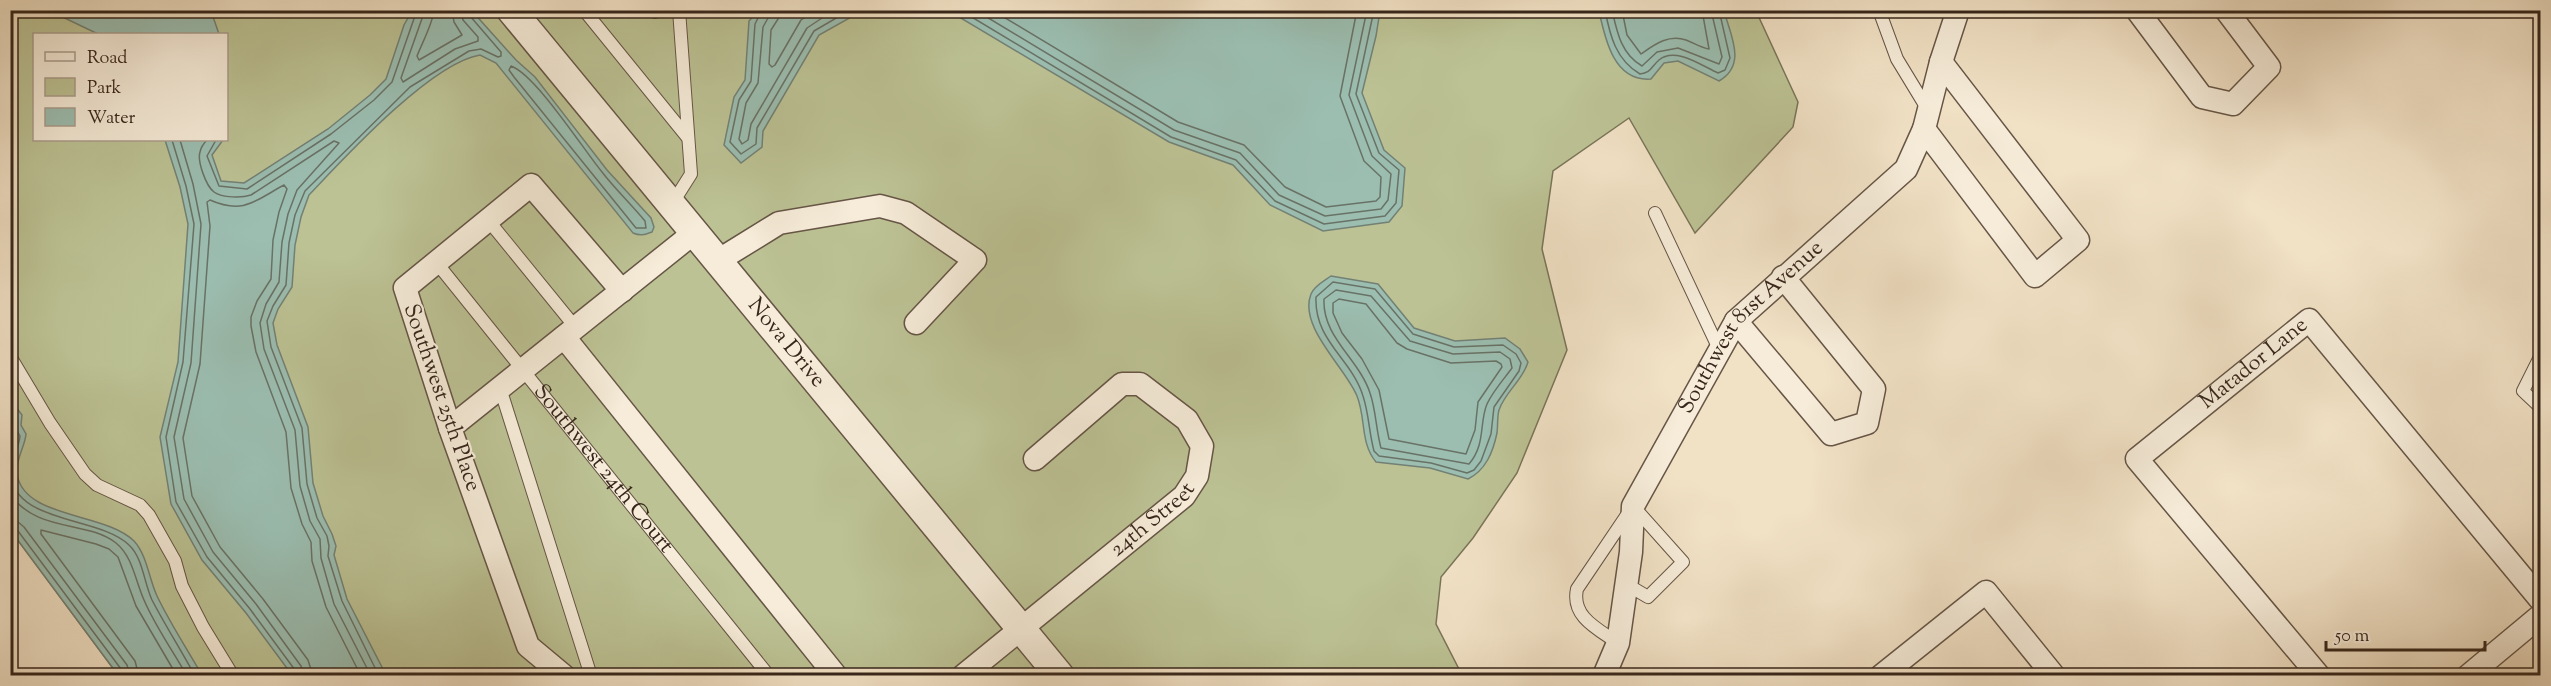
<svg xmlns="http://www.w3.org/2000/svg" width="2551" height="686" font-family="'Sorts Mill Goudy',serif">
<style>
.green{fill:#bcc294;stroke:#7a7458;stroke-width:1.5;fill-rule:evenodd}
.water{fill:#9bbeb1;stroke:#738175;stroke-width:1.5}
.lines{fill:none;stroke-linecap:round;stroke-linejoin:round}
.shore{stroke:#697266;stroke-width:1.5}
.service-casing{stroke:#665546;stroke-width:14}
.minor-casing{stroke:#665546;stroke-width:25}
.tertiary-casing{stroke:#665546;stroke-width:31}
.service{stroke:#f6ecd9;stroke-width:12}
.minor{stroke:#f6ecd9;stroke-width:22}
.tertiary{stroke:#f6ecd9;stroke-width:28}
.labels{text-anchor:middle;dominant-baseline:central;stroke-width:4.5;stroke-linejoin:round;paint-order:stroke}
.street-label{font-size:22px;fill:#37261b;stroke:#f6ecd9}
</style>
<rect width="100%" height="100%" fill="#f1e1c5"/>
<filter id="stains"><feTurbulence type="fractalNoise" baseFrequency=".00333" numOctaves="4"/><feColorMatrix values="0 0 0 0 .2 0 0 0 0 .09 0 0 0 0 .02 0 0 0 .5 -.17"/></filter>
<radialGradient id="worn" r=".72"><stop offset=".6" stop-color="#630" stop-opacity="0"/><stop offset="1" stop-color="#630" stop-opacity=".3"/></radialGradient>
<path class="green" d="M 11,11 L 1756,11 L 1798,102 L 1793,127 L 1695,233 L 1629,118 L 1553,171 L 1542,249 L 1567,350 L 1517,473 L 1473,538 L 1441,577 L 1436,624 L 1462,675 L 118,675 L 11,531 ZM 34,34 L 226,34 L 226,140 L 34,140 Z"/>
<path class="water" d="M 50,11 L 211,11 L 219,34 L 98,34 Z
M 412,11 L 472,11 L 516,60 L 535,77 L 607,170 L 651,218 L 654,227 L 652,232 C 644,235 640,236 633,233 L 496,63 L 480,55 C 431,63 344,158 309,195 L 301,217 L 295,245 L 292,287 L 278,309 L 273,323 L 277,345 L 308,427 L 313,483 L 323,516 L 332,534 L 336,546 L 334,555 L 347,599 L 386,675 L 292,675 L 246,613 L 202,560 L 171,504 L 160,437 L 178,362 L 188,224 L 180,187 L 165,140 L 223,140 L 212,155 L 221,181 L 244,183 L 328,129 L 370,95 L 386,79 L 404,25 Z
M 758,11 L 862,11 L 819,35 L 763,131 L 762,147 L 741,163 L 724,145 L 734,97 L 745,80 L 749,21 Z
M 949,11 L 1380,11 L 1376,36 L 1362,93 L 1384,150 L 1405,168 L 1402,206 L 1389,222 L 1323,231 L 1270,205 L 1233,165 L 1169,142 Z
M 1599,11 L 1724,11 C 1731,36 1747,65 1719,81 L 1678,61 L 1664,63 L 1651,79 C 1614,82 1605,39 1599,11 Z
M 1331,276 L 1378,284 L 1414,328 L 1455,341 L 1505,338 L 1520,349 L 1528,362 C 1523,380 1505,392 1499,410 C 1497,417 1498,426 1497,433 C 1493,452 1486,470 1468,479 L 1430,468 L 1376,462 C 1360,443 1366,418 1357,396 C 1346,368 1298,327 1311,294 C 1314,286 1324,281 1331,276 Z
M 11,405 L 16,407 L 22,415 L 21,425 L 26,434 C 25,447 15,460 17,474 C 24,519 105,512 134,541 C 147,555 149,579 157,596 C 170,623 187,649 202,675 L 118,675 L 11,531 Z"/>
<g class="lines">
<path class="shore" d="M 425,10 L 401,78 L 403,82 L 455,49 L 478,41 L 478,37 L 463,20 L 461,10
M 434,10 C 433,23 422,43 417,56 L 419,60 L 462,35 L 454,22 L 452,10
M 762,10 L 755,24 L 751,81 L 739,100 L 730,142 L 741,154 L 756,144 L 757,128 L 814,31 L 850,10
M 770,10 L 768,18 L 763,27 L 758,83 L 746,103 L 739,139 L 742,144 L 748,140 L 751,124 L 807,28 L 834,10
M 779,10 L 778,19 L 771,30 L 769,64 L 772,67 L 775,65 L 801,20 L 816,10
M 960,10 L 1171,137 L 1236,160 L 1275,201 L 1324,224 L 1385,216 L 1396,203 L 1399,170 L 1379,153 L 1356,94 L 1374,10
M 975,10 L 1174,130 L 1240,153 L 1279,195 L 1325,216 L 1381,209 L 1388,200 L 1391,174 L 1372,156 L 1349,95 L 1367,10
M 992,10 L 1178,122 L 1244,145 L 1285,187 L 1326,207 L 1376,201 L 1380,197 L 1381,177 L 1364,161 L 1340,96 L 1357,10
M 1605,10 C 1610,36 1616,60 1640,74 C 1651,73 1651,67 1659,60 C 1675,46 1702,66 1718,73 L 1725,70 L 1730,58 L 1719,10
M 1612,10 C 1617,32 1621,54 1642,66 L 1657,52 L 1678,48 L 1719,64 L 1722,57 L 1711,10
M 1622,10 L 1627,35 L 1641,54 C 1654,45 1668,34 1686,40 C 1694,43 1701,48 1709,49 L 1702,10
M 511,66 C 536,75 583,149 602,172 C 615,189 631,204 645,221 L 646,228 L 636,228 L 514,77 L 509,70 Z
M 172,140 L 186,186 L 194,224 L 183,362 L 166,437 L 176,502 L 207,557 L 250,609 L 295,670 L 296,676
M 180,140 L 193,184 L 201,224 L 191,363 L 174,437 L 184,499 L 213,552 L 256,604 L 301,666 L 304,676
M 207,140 C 204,143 201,147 200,152 C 197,161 206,186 214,192 C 222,198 242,198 251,195 L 334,141 L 339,143 L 297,190 L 288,214 L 282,242 L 279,282 L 266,304 L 260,323 L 264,349 L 295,430 L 300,486 L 310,521 L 320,539 L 321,558 L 334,604 L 371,676
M 216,140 L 207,156 L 219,186 L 247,189 L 331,134 L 374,100 L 392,82 L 417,10
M 1333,282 L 1375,289 L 1413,334 L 1454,347 L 1503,345 L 1516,354 L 1521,363 L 1519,371 L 1494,407 L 1491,434 L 1481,461 L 1474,470 L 1467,473 L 1431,463 L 1379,456 L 1374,451 C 1369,433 1369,414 1363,396 C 1352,359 1314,341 1316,297 Z
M 1336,290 L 1371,296 L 1410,341 L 1453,354 L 1500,352 L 1510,359 L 1512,368 C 1504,379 1493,391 1487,404 C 1479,423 1486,444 1469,464 L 1381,448 C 1376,430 1376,410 1370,393 C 1359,359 1322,337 1324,299 Z
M 1339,299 L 1366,304 L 1397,343 L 1407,349 L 1451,363 L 1496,361 L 1501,364 L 1502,367 L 1478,402 L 1475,430 L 1466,454 L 1389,439 L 1379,390 L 1362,359 L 1342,333 L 1333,313 L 1333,303 Z
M 10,411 L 16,417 L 15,427 L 20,436 C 19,448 11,459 11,472 C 12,524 100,516 129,545 C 143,558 144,583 152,600 C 165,625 181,650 195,676
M 10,494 C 37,533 87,520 116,543 C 133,557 135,580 144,600 C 155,626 173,651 187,676
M 10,521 L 18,522 L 24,527 L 127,665 L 130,676
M 10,529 L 18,531 L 121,669 L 122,676
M 139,676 L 135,661 L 41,534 L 41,530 L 96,544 L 109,549 L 118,557 L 136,606 L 177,676
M 313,676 L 308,660 L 263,599 L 220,547 L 192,496 L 183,438 L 200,364 L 210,226 L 207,202 L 210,200 C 244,215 256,200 284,185 L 287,189 L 279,212 L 273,240 L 271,279 L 257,301 L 251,317 L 251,326 L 256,352 L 286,432 L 291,488 L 302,524 L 311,542 L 312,561 L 326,607 L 361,676
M 379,676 L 342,601 L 328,556 L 329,546 L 327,536 L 317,518 L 307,484 L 302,428 L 271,347 L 267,321 L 273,306 L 286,285 L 289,243 L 295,215 L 305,191 L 410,87 L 469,51 L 481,49 L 498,57 L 501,56 L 501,52 L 470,16 L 468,10"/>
<defs>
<g id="service">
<path d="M 584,10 L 688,138"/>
<path d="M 653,10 L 655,12"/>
<path d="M 1879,10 L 1897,59 L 1928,110"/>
<path d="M 672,204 L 691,174 L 679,10"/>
<path d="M 1655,213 L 1719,349"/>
<path d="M 488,220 L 576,328"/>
<path id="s1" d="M 436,262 L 769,676"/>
<path d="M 10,356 L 50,423 L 85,474 L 97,485 L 140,505 L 149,515 L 175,561 L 182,586 L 203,627 L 233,676"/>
<path d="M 2540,357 L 2523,391 L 2540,407"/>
<path d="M 500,388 L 591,676"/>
<path d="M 1618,643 C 1598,629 1571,617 1577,589 L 1633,506 L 1683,562 L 1648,597 L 1626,584"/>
<path d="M 2534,676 L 2540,671"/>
</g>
<g id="minor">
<path d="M 2137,10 L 2202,97 L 2233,104 L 2269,67 L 2226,10"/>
<path d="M 1924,129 L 2035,276 L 2078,240 L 1941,62"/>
<path d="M 719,260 L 779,223 L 880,206 L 906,213 L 975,260 L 916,323"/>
<path d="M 1736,321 L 1831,434 L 1867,423 L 1874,389 L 1783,277"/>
<path d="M 564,337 L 836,676"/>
<path d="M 450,428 L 695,232"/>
<path d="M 564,676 L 528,646 L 450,428 L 405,288 L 531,185 L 622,291"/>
<path id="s2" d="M 963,676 L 1184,496 L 1197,476 L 1202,446 L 1187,420 L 1140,384 L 1122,384 L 1035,459"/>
<path id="s3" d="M 1604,676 L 1618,643 L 1631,552 L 1633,506 L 1736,321 L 1906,169 L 1924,129 L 1941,62 L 1958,10"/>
<path d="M 1881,676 L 1986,592 L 2054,676"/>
<path id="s4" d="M 2319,676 L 2137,459 L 2309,320 L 2540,599"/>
<path d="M 2468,676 L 2540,616"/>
</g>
<g id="tertiary">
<path id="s5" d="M 511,10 L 1060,676"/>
</g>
</defs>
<use href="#service" class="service-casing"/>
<use href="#minor" class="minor-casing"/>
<use href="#tertiary" class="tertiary-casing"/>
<use href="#service" class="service"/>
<use href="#minor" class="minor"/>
<use href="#tertiary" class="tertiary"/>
</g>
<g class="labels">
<g class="street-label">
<text stroke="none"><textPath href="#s3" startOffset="390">Southwest 81st Avenue</textPath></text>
<text stroke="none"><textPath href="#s5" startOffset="432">Nova Drive</textPath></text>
<text stroke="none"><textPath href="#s4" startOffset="434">Matador Lane</textPath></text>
<text transform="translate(441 398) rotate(71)">Southwest 25th Place</text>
<text stroke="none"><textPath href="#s1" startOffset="266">Southwest 24th Court</textPath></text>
<text stroke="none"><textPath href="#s2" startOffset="246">24th Street</textPath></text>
</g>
</g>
<rect width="2551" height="686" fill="none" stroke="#f1e1c5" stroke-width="36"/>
<rect x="12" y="12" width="2527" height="662" fill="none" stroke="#37261b" stroke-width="3"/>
<rect x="18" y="18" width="2515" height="650" fill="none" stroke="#37261b" stroke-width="1.5"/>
<rect x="33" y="33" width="195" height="108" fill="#f6ecd9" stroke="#aa9d8d" stroke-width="1.5"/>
<rect x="45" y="52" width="30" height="9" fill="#f6ecd9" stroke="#aa9d8d" stroke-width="1.5"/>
<text x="87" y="63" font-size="18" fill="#37261b">Road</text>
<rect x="45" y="78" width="30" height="18" fill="#bcc294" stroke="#aa9d8d" stroke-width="1.5"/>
<text x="87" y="93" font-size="18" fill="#37261b">Park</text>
<rect x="45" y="108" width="30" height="18" fill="#9bbeb1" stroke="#aa9d8d" stroke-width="1.5"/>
<text x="87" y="123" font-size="18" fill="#37261b">Water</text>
<path d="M2326 641v9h159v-9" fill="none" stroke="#37261b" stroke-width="3"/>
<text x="2335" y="641" font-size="18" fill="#37261b" stroke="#f6ecd9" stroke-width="4.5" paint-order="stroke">50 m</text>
<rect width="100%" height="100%" filter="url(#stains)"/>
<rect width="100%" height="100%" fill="url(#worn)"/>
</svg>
